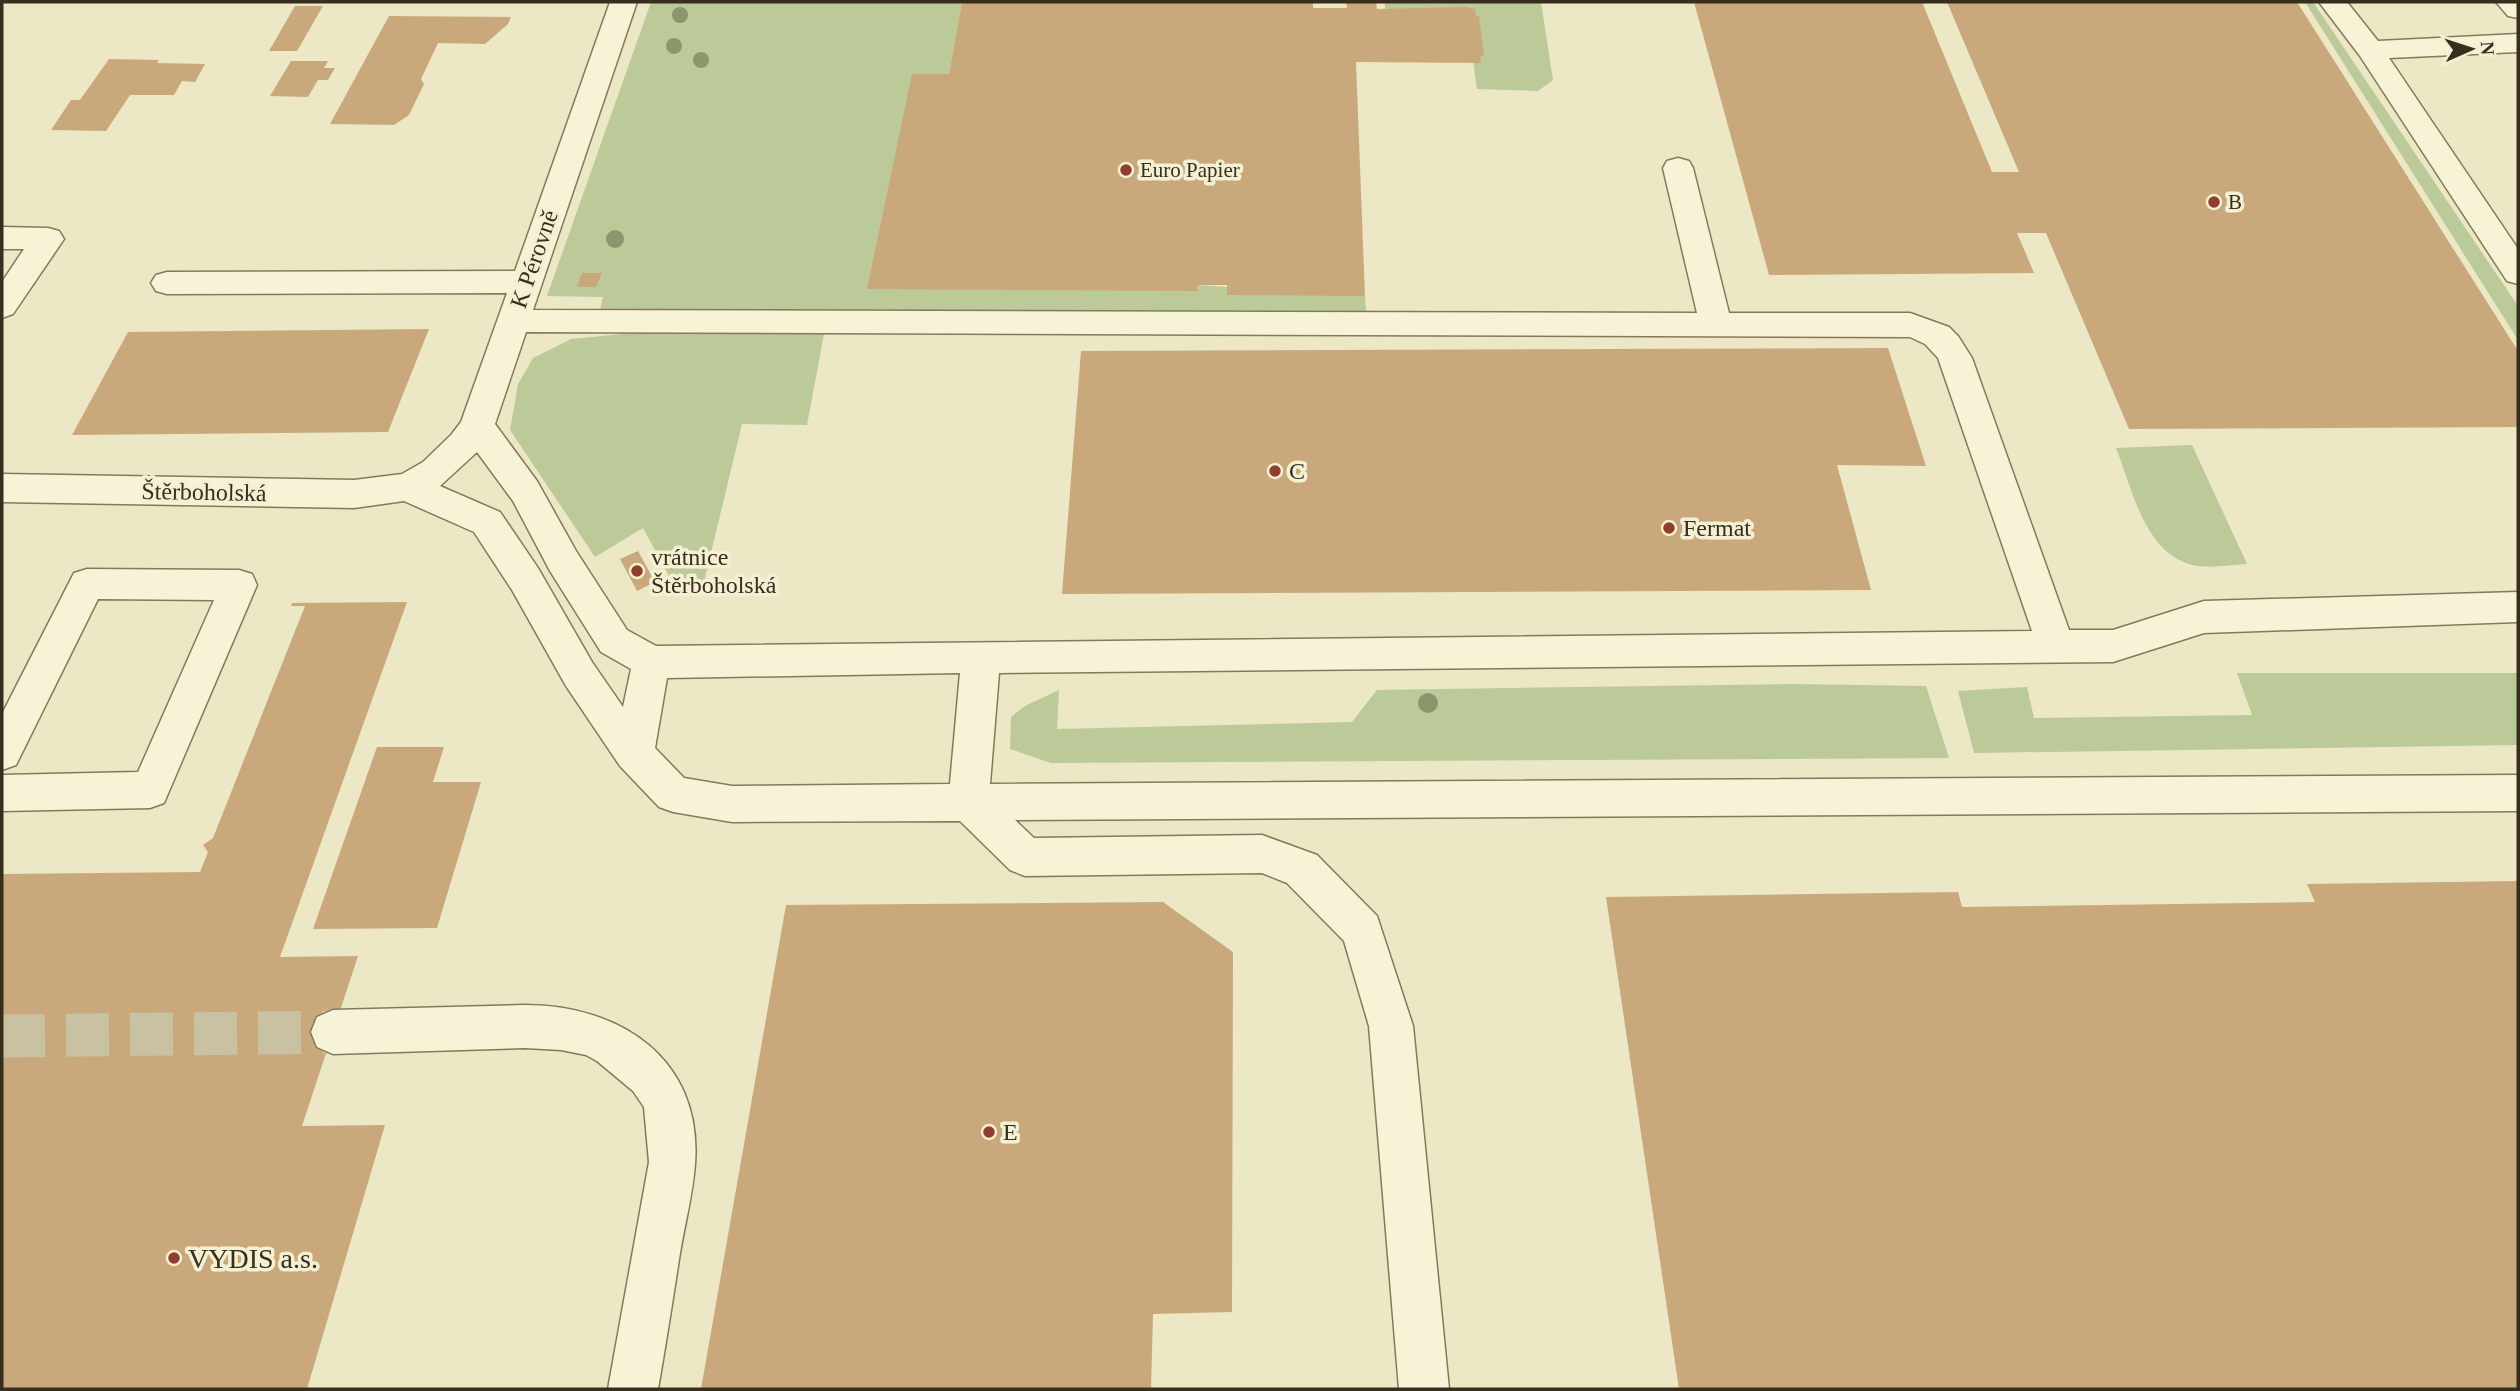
<svg xmlns="http://www.w3.org/2000/svg" width="2520" height="1391" font-family="'Times New Roman',serif">
<style>
.green{fill:#bbca98}
.building{fill:#c9a97b}
.lines{fill:none;stroke-linecap:round;stroke-linejoin:round}
.minor-tunnel{stroke:#c8c2a3;stroke-width:43;stroke-dasharray:43 21;stroke-linecap:butt}
.minor-casing{stroke:#86795b;stroke-width:3}
.minor{fill:#f7f3d7;fill-rule:evenodd}
.tree{fill:#8d956d}
.poi-dot{fill:#933e2d;stroke:#f4f0d3;stroke-width:2.5}
.labels{text-anchor:middle;dominant-baseline:central;stroke-width:7;stroke-linejoin:round;paint-order:stroke}
.far-poi-label{font-size:21px;fill:#372e1e;stroke:#f4f0d3;text-anchor:start}
.street-label{font-size:24px;fill:#372e1e;stroke:#f4f0d3}
.poi-label{font-size:24px;fill:#372e1e;stroke:#f4f0d3;text-anchor:start}
.near-poi-label{font-size:28px;fill:#372e1e;stroke:#f4f0d3;text-anchor:start}
</style>
<rect width="100%" height="100%" fill="#ece7c4"/>
<path class="green" d="M 651,2 L 962,2 L 949,74 L 1198,290 L 1197,285 L 1365,296 L 1366,315 L 600,311 L 603,297 L 547,296 Z
M 1385,2 L 1541,2 L 1553,80 L 1538,91 L 1477,89 L 1466,11 L 1385,13 Z
M 2305,2 L 2313,2 L 2518,306 L 2518,340 Z
M 643,332 L 824,334 L 807,425 L 742,424 L 704,582 L 673,583 L 643,528 L 595,557 L 510,430 L 518,384 L 533,358 L 571,339 Z
M 2192,445 L 2247,564 C 2231,565 2213,568 2198,566 C 2145,558 2133,490 2116,448 Z
M 2237,673 L 2518,673 L 2518,745 L 1974,753 L 1958,691 L 2027,687 L 2034,718 L 2252,715 Z
M 1792,684 L 1926,686 L 1949,758 L 1051,763 L 1010,749 L 1011,717 L 1025,706 L 1059,690 L 1057,729 L 1352,722 L 1377,690 Z"/>
<path class="building" d="M 962,2 L 1313,2 L 1313,8 L 1347,8 L 1346,2 L 1376,2 L 1377,9 L 1466,7 L 1475,9 L 1476,16 L 1479,16 L 1484,56 L 1480,56 L 1481,63 L 1356,62 L 1365,296 L 1227,295 L 1227,285 L 1197,285 L 1198,291 L 867,289 L 912,74 L 949,74 Z
M 1694,2 L 1922,2 L 1992,172 L 2019,172 L 1947,2 L 2297,2 L 2518,351 L 2518,427 L 2129,429 L 2046,233 L 2017,233 L 2034,273 L 1769,275 Z
M 295,6 L 323,6 L 297,51 L 269,51 Z
M 389,16 L 511,17 L 508,24 L 485,44 L 438,43 L 421,79 L 424,84 L 409,115 L 394,125 L 330,124 Z
M 109,59 L 159,60 L 157,63 L 205,64 L 195,82 L 182,81 L 174,95 L 130,95 L 106,131 L 51,130 L 71,100 L 80,100 Z
M 291,61 L 328,61 L 324,68 L 335,68 L 328,80 L 318,80 L 308,97 L 270,96 Z
M 582,273 L 602,273 L 596,287 L 577,287 Z
M 429,329 L 388,432 L 72,435 L 128,332 Z
M 1888,348 L 1926,466 L 1837,465 L 1871,590 L 1062,594 L 1081,351 Z
M 638,551 L 655,582 L 637,591 L 620,559 Z
M 407,602 L 280,957 L 358,956 L 302,1126 L 385,1125 L 307,1389 L 2,1389 L 2,874 L 200,872 L 208,852 L 203,845 L 213,838 L 305,606 L 291,606 L 292,603 Z
M 377,747 L 444,747 L 433,782 L 481,782 L 437,928 L 313,929 Z
M 2518,881 L 2518,1389 L 1679,1389 L 1606,897 L 1958,892 L 1962,907 L 2315,902 L 2307,884 Z
M 1163,902 L 1233,952 L 1232,1312 L 1153,1314 L 1151,1389 L 701,1389 L 786,905 Z"/>
<g class="lines">
<path class="minor-tunnel" d="M 2,1036 L 333,1032"/>
<defs>
<path id="minor" d="M 610,2 L 637,2 L 533,310 L 1697,313 L 1663,168 L 1667,161 L 1678,158 L 1689,161 L 1693,168 L 1729,313 L 1910,313 L 1949,327 L 1958,336 L 1972,358 L 2069,630 L 2113,630 L 2204,601 L 2518,592 L 2518,622 L 2204,633 L 2113,662 L 999,673 L 990,784 L 2518,775 L 2518,811 L 1015,820 L 1034,838 L 1262,835 L 1317,855 L 1377,916 L 1413,1026 L 1449,1389 L 1399,1389 L 1369,1026 L 1344,941 L 1287,883 L 1262,873 L 1025,876 L 1010,870 L 960,821 L 732,822 L 673,812 L 659,807 L 620,766 L 566,686 L 512,590 L 474,532 L 404,501 L 354,508 L 2,502 L 2,474 L 354,480 L 402,474 L 423,462 L 451,435 L 461,422 L 507,293 L 167,294 L 156,291 L 151,283 L 156,275 L 167,272 L 515,271 ZM 526,332 L 1910,337 L 1925,344 L 1938,358 L 2032,631 L 656,646 L 627,630 L 576,551 L 537,481 L 495,424 ZM 477,452 L 513,501 L 550,571 L 601,652 L 631,669 L 623,707 L 592,662 L 538,568 L 500,512 L 440,486 ZM 960,673 L 950,784 L 732,786 L 684,778 L 655,748 L 667,678 Z
M 2319,2 L 2347,2 L 2378,41 L 2518,34 L 2518,52 L 2389,58 L 2518,249 L 2518,284 L 2507,281 L 2360,56 Z
M 2496,2 L 2518,2 L 2518,18 L 2508,16 Z
M 2,227 L 48,228 L 59,231 L 64,239 L 13,314 L 2,318 L 2,282 L 24,249 L 2,249 Z
M 87,569 L 239,570 L 252,574 L 257,585 L 164,803 L 150,808 L 2,811 L 2,775 L 138,772 L 214,600 L 98,599 L 16,765 L 2,770 L 2,714 L 74,573 Z
M 525,1005 C 620,1005 703,1059 695,1164 C 693,1193 685,1223 680,1253 C 673,1298 666,1344 658,1389 L 608,1389 L 649,1162 L 644,1107 L 633,1091 L 597,1061 L 586,1055 L 561,1050 L 525,1048 L 333,1054 L 317,1047 L 311,1032 L 317,1017 L 333,1010 Z"/>
</defs>
<use href="#minor" class="minor-casing"/>
<use href="#minor" class="minor"/>
</g>
<g class="tree">
<circle cx="680" cy="15" r="8"/>
<circle cx="674" cy="46" r="8"/>
<circle cx="701" cy="60" r="8"/>
<circle cx="615" cy="239" r="9"/>
<circle cx="1428" cy="703" r="10"/>
</g>
<g class="poi-dot">
<circle cx="1126" cy="170" r="7"/>
<circle cx="2214" cy="202" r="7"/>
<circle cx="1275" cy="471" r="7"/>
<circle cx="1669" cy="528" r="7"/>
<circle cx="637" cy="571" r="7"/>
<circle cx="989" cy="1132" r="7"/>
<circle cx="174" cy="1258" r="7"/>
</g>
<g class="labels">
<g class="far-poi-label">
<text x="1140" y="170">Euro Papier</text>
<text x="2228" y="202">B</text>
</g>
<g class="street-label">
<text transform="translate(534 259) rotate(-71)">K Pérovně</text>
<text transform="translate(204 492) rotate(1)">Štěrboholská</text>
</g>
<g class="poi-label">
<text x="1289" y="471">C</text>
<text x="1683" y="528">Fermat</text>
<text x="651" y="557">vrátnice<tspan x="651" dy="28">Štěrboholská</tspan></text>
<text x="1003" y="1132">E</text>
</g>
<g class="near-poi-label">
<text x="188" y="1258">VYDIS a.s.</text>
</g>
</g>
<rect width="2520" height="1391" fill="none" stroke="#372e1e" stroke-width="7"/>
<g transform="translate(2471 49) rotate(87)" stroke="#f4f0d3" stroke-width="5" paint-order="stroke">
<path d="M0-5L12 26L0 18L-12 26Z" fill="#372e1e"/>
<text y="-10" font-size="19" font-weight="bold" text-anchor="middle" fill="#372e1e">N</text>
</g>
</svg>
